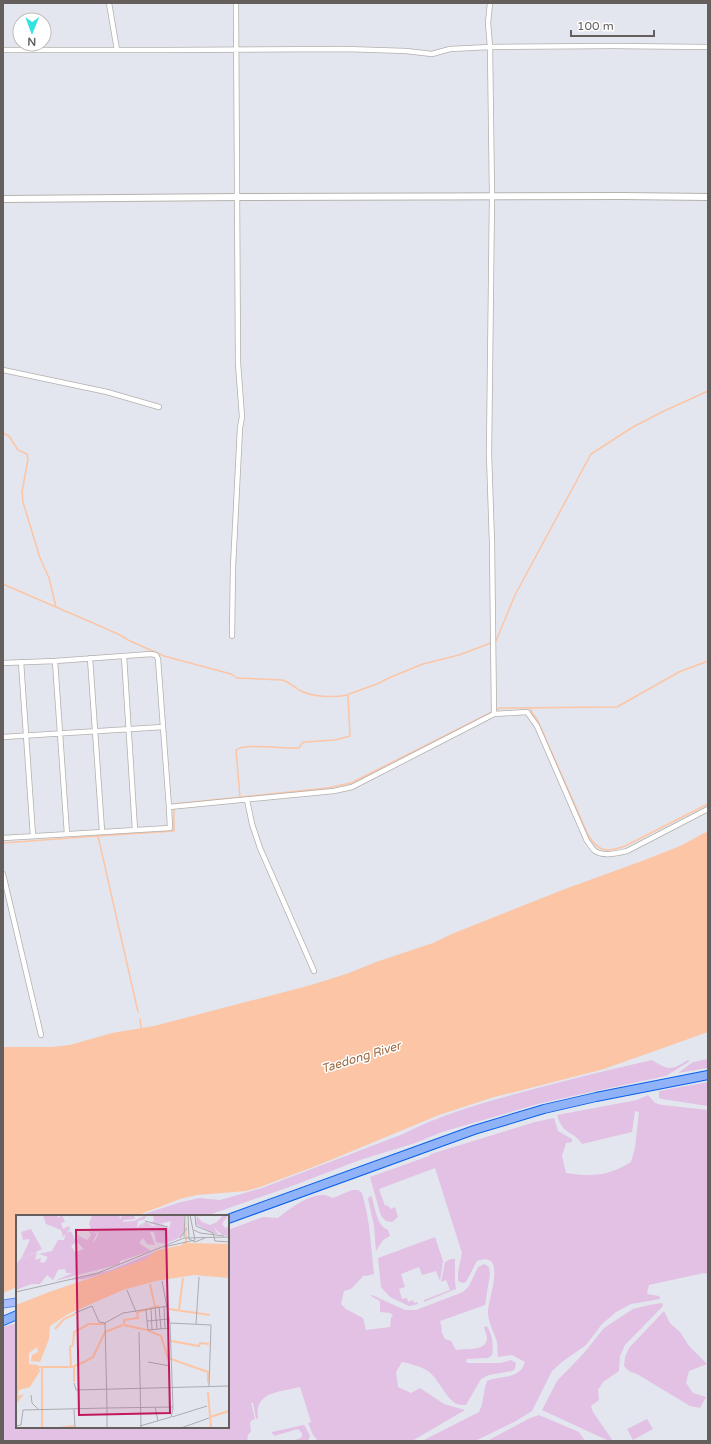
<svg xmlns="http://www.w3.org/2000/svg" width="711" height="1444" font-family="'Varela Round',sans-serif">
<style>
.green{fill:#e2c1e4}
.water{fill:#fcc5a5}
.lines{fill:none;stroke-linecap:round;stroke-linejoin:round}
.stream{stroke:#fcc5a5;stroke-width:1.5}
.street-casing{stroke:#b3b0ad;stroke-width:6}
.secondary-casing{stroke:#b6b3ae;stroke-width:8}
.primary-casing{stroke:#5e90ec;stroke-width:9}
.highway-casing{stroke:#085fe9;stroke-width:10}
.street{stroke:#fff;stroke-width:4.5}
.secondary{stroke:#fff;stroke-width:6}
.primary{stroke:#aabdfc;stroke-width:7}
.highway{stroke:#8fb2f9;stroke-width:8}
.labels{text-anchor:middle;dominant-baseline:central;stroke-width:3;stroke-linejoin:round;paint-order:stroke}
.water-label{font-size:12px;font-style:italic;fill:#9c673d;stroke:#fff}
.inset-river{fill:none;stroke:#fcc5a5;stroke-width:2}
.inset-road{fill:none;stroke:#acacb0;stroke-width:1}
.view{fill:#c2185b;fill-opacity:0.15;stroke:#c2185b;stroke-width:2}
.inset-edge{fill:none;stroke:#645f5c;stroke-width:2}
</style>
<rect width="100%" height="100%" fill="#e3e6ee"/>
<path class="green" d="M 708,1059 L 708,1068 L 678,1073 L 693,1062 Z
M 652,1060 C 669,1071 672,1070 688,1060 L 690,1061 L 666,1076 L 586,1093 L 538,1104 L 442,1132 L 415,1143 L 360,1160 L 292,1186 L 206,1216 L 143,1216 L 147,1213 L 181,1202 L 200,1198 L 220,1200 L 262,1188 L 403,1134 C 440,1115 479,1104 519,1093 C 563,1081 607,1070 652,1060 Z
M 708,1082 L 708,1106 L 662,1099 L 659,1098 L 659,1091 Z
M 648,1095 L 655,1103 L 662,1105 L 708,1110 L 708,1274 L 704,1273 L 649,1285 L 647,1294 L 659,1296 L 660,1299 L 631,1304 L 616,1312 L 602,1324 L 586,1345 L 562,1362 L 552,1371 L 532,1411 L 516,1421 L 475,1441 L 422,1441 L 479,1412 C 484,1402 483,1392 487,1381 C 501,1375 520,1380 525,1362 L 512,1355 L 498,1357 C 497,1352 498,1347 497,1342 C 494,1332 488,1322 488,1312 C 488,1299 508,1249 477,1261 L 466,1282 L 463,1283 L 458,1281 L 458,1272 L 462,1253 L 435,1168 L 379,1189 L 385,1206 L 387,1205 L 391,1209 L 395,1207 L 398,1217 L 392,1222 L 386,1221 L 381,1216 L 370,1177 L 429,1156 L 431,1154 L 535,1122 L 554,1118 L 558,1131 L 572,1139 L 572,1142 L 566,1143 L 562,1156 L 566,1173 C 592,1177 609,1176 631,1162 L 635,1148 L 639,1112 L 635,1111 L 632,1132 L 582,1144 C 573,1130 563,1136 557,1115 L 637,1100 Z
M 352,1190 L 358,1190 L 362,1193 L 366,1209 L 369,1226 L 374,1274 L 366,1276 L 364,1275 L 351,1289 L 344,1291 L 341,1304 L 346,1309 L 363,1318 L 366,1330 L 390,1327 L 391,1318 L 393,1315 L 390,1313 L 380,1312 L 380,1301 L 371,1296 L 372,1295 L 405,1310 L 416,1310 L 463,1292 L 469,1286 L 478,1267 L 484,1264 L 489,1267 L 490,1274 L 485,1305 L 440,1321 L 442,1330 L 441,1331 L 445,1339 L 451,1341 L 456,1350 C 463,1348 486,1352 487,1339 C 487,1335 485,1331 484,1327 L 487,1326 C 492,1334 494,1345 492,1355 L 488,1358 L 467,1359 L 466,1362 L 469,1363 L 501,1363 L 511,1360 L 516,1363 L 515,1369 L 512,1371 L 489,1375 L 481,1379 L 466,1405 C 464,1405 459,1405 457,1404 C 447,1400 438,1378 428,1371 C 420,1366 411,1364 402,1362 L 396,1372 L 398,1387 L 411,1393 L 420,1388 L 444,1404 L 465,1410 L 412,1441 L 318,1441 L 313,1435 L 308,1423 L 311,1422 L 300,1387 C 281,1392 254,1391 258,1418 L 256,1419 L 253,1403 L 251,1403 L 255,1419 L 252,1420 L 250,1423 L 251,1431 L 248,1435 L 247,1441 L 3,1441 L 3,1327 L 17,1323 L 17,1427 L 228,1427 L 228,1230 L 263,1217 L 278,1218 C 289,1209 309,1194 324,1195 C 327,1195 330,1197 333,1198 Z
M 370,1196 L 372,1197 C 375,1208 377,1226 388,1230 L 390,1236 L 383,1240 L 376,1251 L 374,1226 L 368,1199 Z
M 435,1237 L 443,1261 L 440,1281 L 436,1271 L 422,1275 L 419,1267 L 401,1274 L 405,1287 L 399,1289 L 402,1299 L 407,1298 L 408,1302 L 413,1300 L 414,1303 L 417,1302 L 418,1304 L 409,1306 L 390,1297 L 381,1287 L 378,1258 Z
M 451,1259 L 455,1259 L 455,1282 L 456,1289 L 424,1302 L 424,1300 L 450,1290 L 446,1280 L 441,1282 L 445,1262 Z
M 662,1303 L 663,1306 L 625,1345 L 620,1356 L 619,1371 L 603,1382 L 598,1390 L 599,1400 L 591,1406 L 593,1412 L 613,1441 L 609,1441 L 542,1410 L 557,1381 L 584,1353 L 604,1328 L 633,1309 L 649,1305 Z
M 664,1311 L 670,1323 L 680,1332 L 689,1346 L 707,1364 L 689,1371 L 686,1383 L 693,1393 L 706,1397 L 700,1408 L 690,1406 L 637,1374 L 629,1371 L 624,1366 L 625,1357 L 629,1348 Z
M 539,1415 L 579,1432 L 585,1441 L 487,1441 L 530,1418 Z
M 647,1419 L 653,1429 L 633,1440 L 627,1429 Z
M 303,1425 L 305,1426 L 310,1436 L 308,1441 L 291,1441 L 298,1439 L 302,1437 L 302,1433 L 298,1429 L 274,1436 L 274,1434 L 272,1434 L 272,1432 Z"/>
<path class="water" d="M 708,831 L 708,1032 L 604,1069 L 491,1098 L 439,1115 L 321,1164 L 260,1187 L 246,1191 L 197,1195 L 180,1199 L 136,1216 L 17,1216 L 17,1287 L 3,1293 L 3,1047 L 52,1047 L 70,1045 L 112,1033 L 154,1026 L 311,985 L 349,973 L 376,962 L 433,943 L 454,933 L 565,889 L 642,861 L 680,846 Z"/>
<g class="lines">
<path class="stream" d="M 3,433 L 9,436 L 18,450 L 27,454 L 28,459 L 22,492 L 23,502 L 40,558 L 49,578 L 56,607 L 100,626 L 120,635 L 128,640 L 164,656 L 231,674 L 237,678 L 282,680 C 289,682 293,686 299,690 C 312,697 332,698 348,695
M 3,584 L 56,607
M 349,694 L 377,684 L 391,677 L 423,664 L 459,655 L 496,641 L 515,595 L 591,454 L 633,427 L 664,411 L 708,391
M 530,708 L 533,714 L 537,719 L 588,835 C 599,852 606,853 625,846 L 708,804
M 496,710 L 500,708 L 617,707 L 679,672 L 708,661
M 240,797 L 236,750 C 244,743 286,749 299,748 L 302,743 L 304,742 L 335,740 L 350,736 L 348,696
M 98,836 L 174,831 L 174,804 L 327,788 L 351,783 L 492,712
M 3,843 L 98,836 L 138,1012
M 140,1019 L 141,1028"/>
<defs>
<path id="street" d="M 109,3 L 117,50
M 3,50 L 168,50 L 345,49 L 406,51 L 432,54 L 450,49 L 490,47 L 488,23 L 490,3
M 3,370 L 107,392 L 159,407
M 232,636 L 233,567 L 240,428 L 242,417 L 238,363 L 236,3
M 124,656 L 135,830
M 90,658 L 102,831
M 55,661 L 67,834
M 21,662 L 33,836
M 3,663 L 55,661 L 151,654 L 156,655 L 158,659 L 163,727
M 494,714 L 492,543 L 489,454 L 492,196 L 490,47 L 613,46 L 708,47
M 3,737 L 163,727 L 169,807
M 247,800 L 252,824 L 260,848 L 314,971
M 3,838 L 170,828 L 169,807 L 334,791 L 352,787 L 494,714 L 527,712 L 537,726 L 587,841 C 590,844 592,849 595,851 C 604,857 618,853 627,851 L 708,809
M 3,874 L 41,1035"/>
<path id="secondary" d="M 3,199 L 238,197 L 622,196 L 708,197"/>
<path id="primary" d="M 3,1304 L 17,1302"/>
<path id="highway" d="M 228,1219 L 474,1130 L 544,1109 L 596,1097 L 708,1075
M 3,1321 L 17,1315"/>
</defs>
<use href="#street" class="street-casing"/>
<use href="#secondary" class="secondary-casing"/>
<use href="#primary" class="primary-casing"/>
<use href="#highway" class="highway-casing"/>
<use href="#street" class="street"/>
<use href="#secondary" class="secondary"/>
<use href="#primary" class="primary"/>
<use href="#highway" class="highway"/>
</g>
<g class="labels">
<g class="water-label">
<text transform="translate(361 1057) rotate(-17)">Taedong River</text>
</g>
</g>
<g transform="translate(16 1215)">
<rect width="213" height="213" fill="#e3e6ee"/>
<path d="M 27,0 L 41,0 L 42,3 L 46,0 L 49,7 L 45,8 L 47,14 L 53,11 L 54,14 L 47,22 L 45,15 L 30,9 ZM 76,0 L 103,0 L 104,4 L 107,0 L 118,0 L 119,4 L 125,0 L 119,4 L 108,5 L 106,7 L 118,6 L 130,0 L 129,4 L 122,6 L 121,13 L 126,8 L 127,13 L 127,8 L 130,7 L 137,11 L 146,9 L 153,14 L 155,6 L 140,10 L 133,8 L 138,6 L 137,0 L 168,0 L 168,16 L 165,22 L 149,29 L 140,27 L 138,17 L 134,17 L 139,30 L 131,29 L 127,23 L 123,28 L 135,36 L 104,46 L 104,49 L 39,66 L 56,58 L 50,58 L 49,54 L 42,55 L 37,65 L 31,60 L 24,69 L 15,69 L 0,75 L 0,50 L 3,45 L 21,37 L 19,45 L 25,43 L 24,47 L 28,48 L 32,42 L 23,39 L 36,36 L 42,25 L 48,25 L 50,18 L 55,16 L 60,27 L 55,31 L 59,37 L 68,34 L 60,26 L 63,23 L 61,20 L 71,25 L 75,20 L 72,15 L 81,19 L 76,28 L 80,24 L 83,18 L 76,17 L 73,9 ZM 207,0 L 212,0 L 206,9 L 211,15 L 210,12 L 213,12 L 213,21 L 206,20 L 198,13 L 202,19 L 198,19 L 180,9 L 181,1 L 186,7 L 194,10 L 201,7 ZM 15,14 L 26,34 L 5,44 L 13,27 L 13,24 L 7,25 L 5,17 ZM 141,36 L 132,44 L 91,58 L 68,64 L 51,65 L 95,55 Z" fill="#e2c1e4"/>
<path d="M 170,0 L 171,28 L 213,29 L 213,63 L 178,60 L 140,66 L 107,75 L 52,99 L 34,111 L 33,124 L 24,147 L 15,146 L 16,140 L 22,137 L 21,132 L 13,138 L 13,149 L 22,150 L 24,156 L 14,172 L 3,175 L 2,181 L 8,179 L 0,189 L 0,90 L 33,77 L 128,45 L 142,35 L 166,30 L 169,26 Z" fill="#fcc5a5"/>
<path class="inset-river" d="M 134,69 L 139,92 L 143,91M 153,94 L 194,100M 163,94 L 167,63M 122,97 L 139,92M 108,109 L 108,105 L 122,103 L 121,97M 108,110 L 131,115 L 145,121 L 152,143 L 192,157 L 192,168M 39,114 L 48,104 L 59,99M 155,126 L 183,131 L 184,128 L 193,129M 23,152 L 56,152 L 68,147 L 77,142 L 89,117 L 107,110M 55,152 L 54,132 L 57,130 L 58,117 L 73,109 L 89,109M 58,152 L 58,167M 26,153 L 26,213M 192,177 L 195,213M 194,202 L 213,196M 43,213 L 58,211"/>
<path class="inset-road" d="M 172,0 L 173,24 L 179,27 L 189,23M 179,0 L 180,11 L 197,18 L 199,26 L 213,27M 129,6 L 152,12M 178,15 L 184,18 L 208,21M 168,22 L 169,0M 164,23 L 171,13M 148,32 L 179,25 L 174,0M 111,75 L 120,97M 0,77 L 82,58 L 168,23 L 213,22M 148,91 L 149,114M 139,92 L 141,114M 143,92 L 145,114M 135,93 L 136,115M 130,95 L 131,106 L 153,104M 59,98 L 76,91 L 83,107 L 89,108 L 107,98 L 152,91M 131,106 L 132,115 L 154,113M 154,108 L 195,110 L 193,172M 180,109 L 183,62M 123,117 L 125,212M 132,147 L 154,151M 58,168 L 60,175 L 213,171M 15,180 L 16,188 L 22,194M 139,192 L 142,206M 58,194 L 59,213M 156,202 L 191,191M 0,211 L 5,210 L 7,195 L 91,193 L 89,108M 124,211 L 155,202 L 157,194 L 154,108 L 146,66M 91,213 L 91,193 L 157,192M 165,213 L 193,203"/>
<path class="view" d="M 150,14 L 154,198 L 63,200 L 60,15 Z"/>
<rect width="213" height="213" class="inset-edge"/>
</g>
<rect width="711" height="1444" fill="none" stroke="#645f5c" stroke-width="8"/>
<g transform="translate(32 32) rotate(181)"><circle r="19" fill="#ffffff" stroke="#c1bfbe"/>
<path d="M0-3L7 15L0 10L-7 15Z" fill="#34e2e3"/>
<text y="-6" font-size="11" font-weight="bold" text-anchor="middle" fill="#645f5c">N</text>
</g>
<path d="M571 30v6h83v-6" fill="none" stroke="#645f5c" stroke-width="2"/>
<text x="577" y="30" font-size="12" fill="#645f5c" stroke="#ffffff" stroke-width="3" paint-order="stroke">100 m</text>
</svg>
